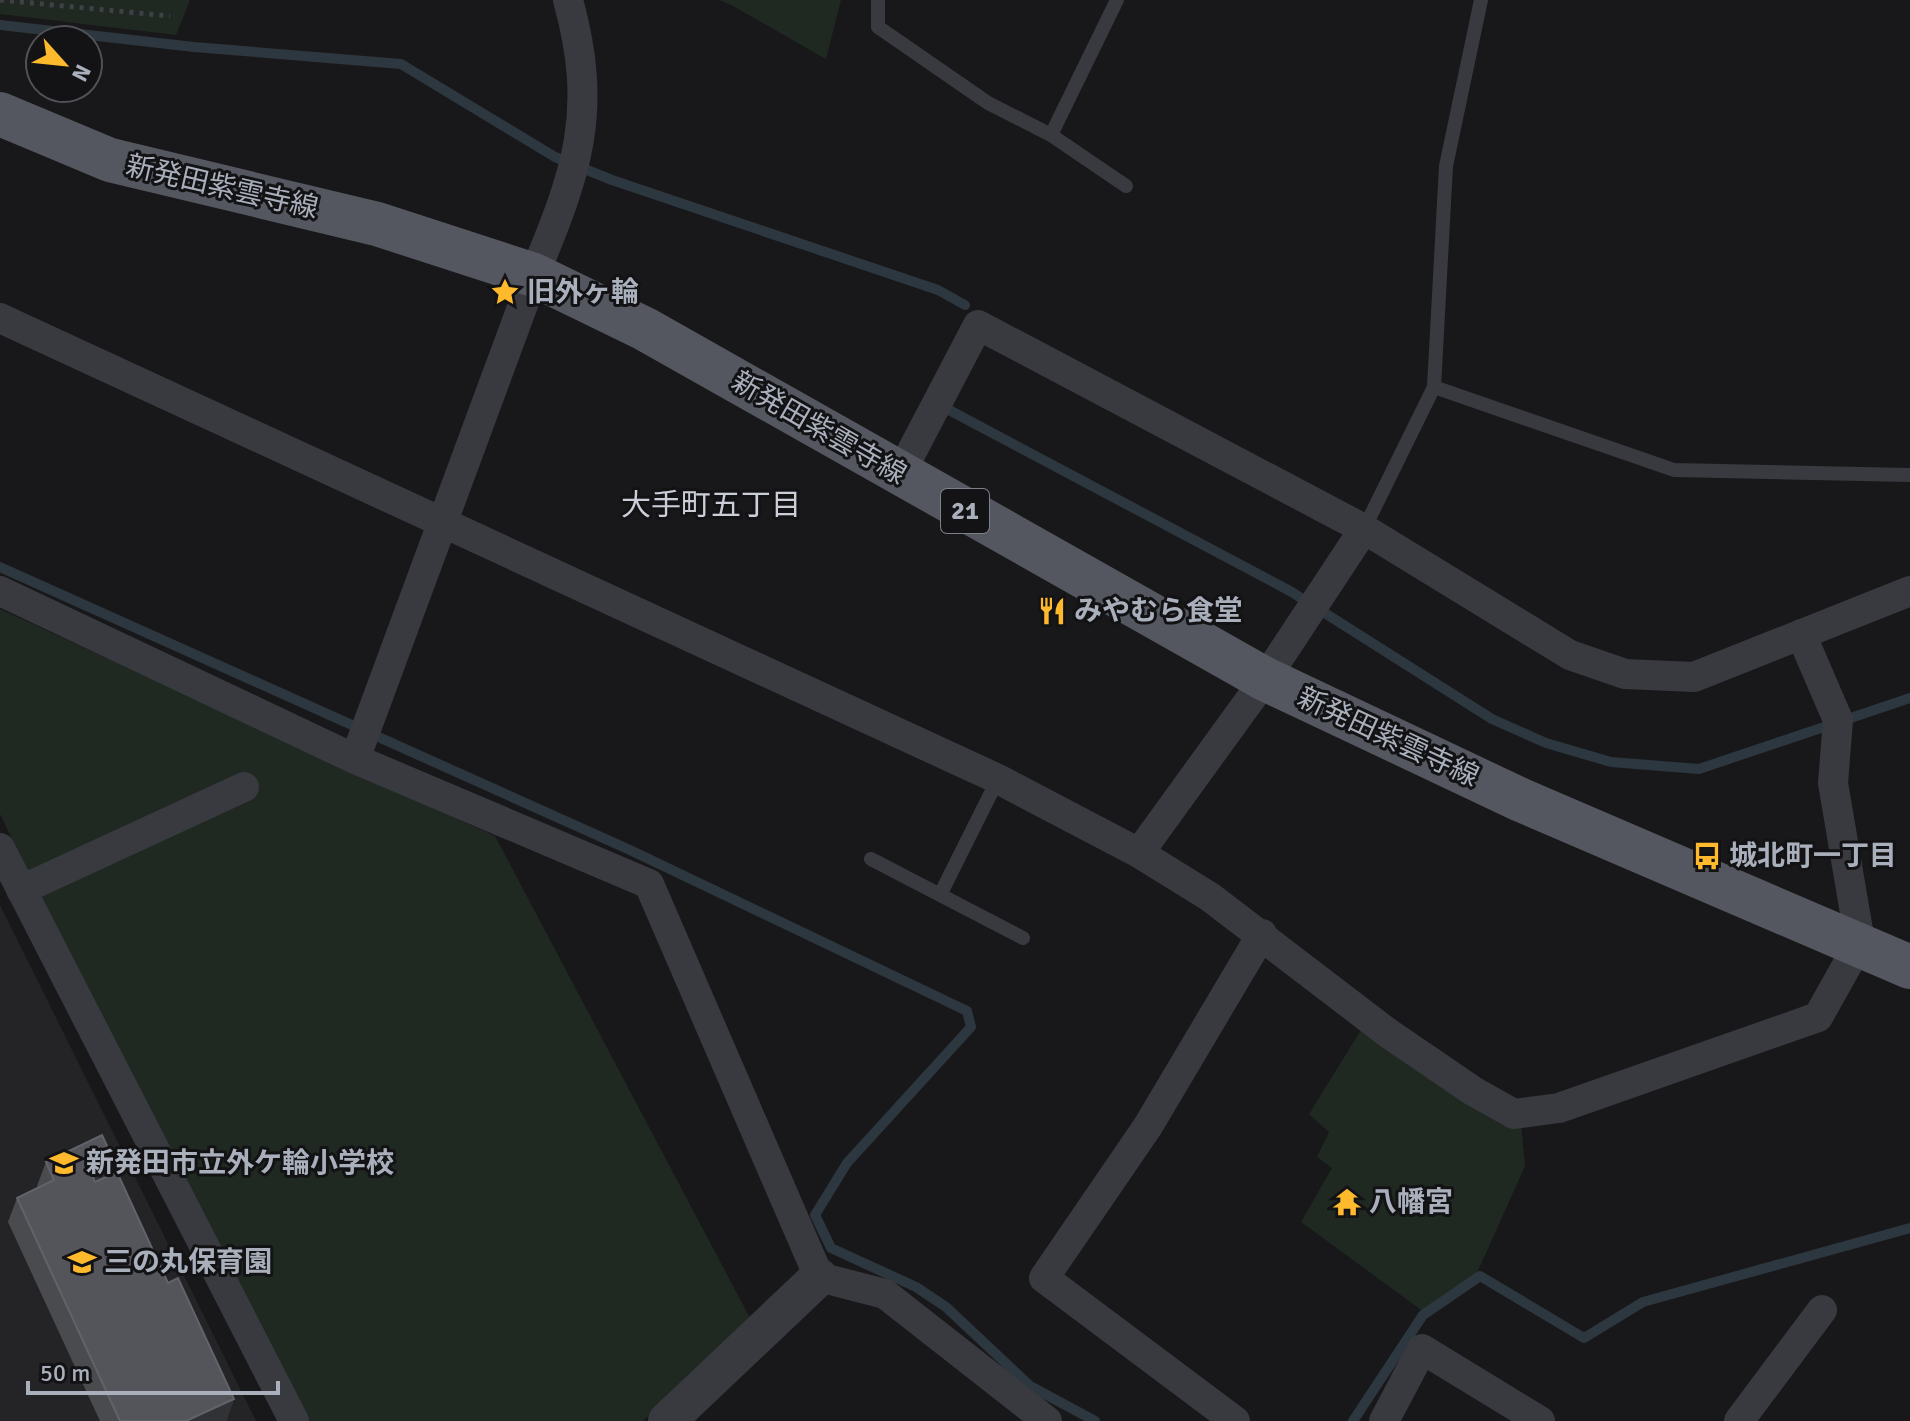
<svg xmlns="http://www.w3.org/2000/svg" width="1910" height="1421" font-family="Signika,'Noto Sans JP',sans-serif">
<style>
.built{fill:#242427}
.green{fill:#1f2921}
.lines{fill:none;stroke-linecap:round;stroke-linejoin:round}
.stream{stroke:#2d373f;stroke-width:10}
.path{stroke:#3f4147;stroke-width:5;stroke-dasharray:4 6;stroke-linecap:butt}
.service{stroke:#393a40;stroke-width:14}
.minor{stroke:#393a40;stroke-width:30}
.tertiary{stroke:#393a40;stroke-width:38}
.primary{stroke:#54575f;stroke-width:44}
.wall{fill:#494b4f}
.shaded-wall{fill:#313235}
.building{fill:#54555b;stroke:#61636a;stroke-width:2}
.labels{text-anchor:middle;dominant-baseline:central;stroke-width:6;stroke-linejoin:round;paint-order:stroke}
.shield{fill:#131315;stroke:#7c8089;stroke-width:2}
.shield-label{font-size:26px;font-weight:bold;fill:#a9afbb}
.street-label{font-size:28px;fill:#a9afbb;stroke:#131315}
.poi-label{font-size:28px;font-weight:bold;fill:#a9afbb;stroke:#131315;text-anchor:start}
.neighbourhood-label{font-size:30px;fill:#cbced7;stroke:#131315}
</style>
<rect width="100%" height="100%" fill="#18181a"/>
<path class="built" d="M 0,905 L 256,1421 L 0,1421 Z"/>
<path class="green" d="M 0,0 L 190,0 L 176,35 L 0,14 Z
M 719,0 L 841,0 L 826,59 L 733,6 Z
M 0,609 L 495,836 L 751,1320 L 643,1421 L 294,1421 L 0,814 Z
M 1369,1017 L 1521,1124 L 1525,1166 L 1477,1273 L 1424,1312 L 1301,1222 L 1332,1168 L 1317,1157 L 1329,1132 L 1309,1114 Z"/>
<g class="lines">
<path class="stream" d="M 0,25 L 194,47 L 401,64 L 555,157 L 612,180 L 938,290 L 965,305
M 949,410 L 1290,591 L 1492,719 L 1546,743 L 1611,762 L 1699,769 L 1910,698
M 0,567 L 630,850 L 967,1011 L 971,1027 L 847,1163 L 815,1215 L 831,1248 L 916,1287 L 946,1307 L 1030,1386 L 1095,1421
M 1353,1421 L 1423,1315 L 1480,1276 L 1584,1338 L 1643,1302 L 1910,1228"/>
<path class="path" d="M 0,0 L 170,16"/>
<path class="service" d="M 878,0 L 878,27 L 988,103 L 1051,135 L 1126,186
M 1051,135 L 1117,0
M 1434,387 L 1674,470 L 1910,475
M 1364,529 L 1434,387 L 1446,166 L 1481,0
M 871,859 L 1023,938
M 940,895 L 998,779"/>
<path class="minor" d="M 0,318 L 998,779 L 1139,853 L 1210,897 L 1388,1033 L 1473,1091 L 1514,1114 L 1559,1108 L 1818,1017 L 1860,942 L 1833,783 L 1838,720 L 1801,634
M 900,474 L 978,325 L 1364,529 L 1570,655 L 1625,674 L 1694,677 L 1910,591
M 0,591 L 355,759 L 649,884 L 819,1277 L 885,1294 L 1047,1421
M 355,759 L 534,275 C 577,172 599,112 568,0
M 0,848 L 294,1421
M 1139,853 L 1265,679 L 1364,529
M 21,890 L 244,787
M 1235,1421 L 1044,1278 L 1148,1126 L 1262,934
M 1384,1421 L 1422,1349 L 1540,1421
M 1739,1421 L 1822,1310"/>
<path class="tertiary" d="M 667,1421 L 819,1277"/>
<path class="primary" d="M 0,114 L 110,160 L 377,224 L 534,275 L 645,329 L 1265,679 L 1521,800 L 1910,967"/>
</g>
<path class="wall" d="M 114,1161 L 109,1176 L 168,1283 L 234,1399 L 226,1421 L 100,1421 L 8,1222 L 17,1198 L 38,1187 L 37,1186 L 46,1162 Z"/>
<path class="shaded-wall" d="M 114,1161 L 105,1186 L 82,1196 L 91,1172 Z
M 234,1399 L 226,1421 L 186,1421 Z"/>
<path class="building" d="M 102,1135 L 114,1161 L 91,1172 L 95,1182 L 117,1172 L 168,1283 L 178,1278 L 234,1399 L 186,1421 L 120,1421 L 17,1198 L 54,1180 L 46,1162 Z"/>
<defs>
<symbol id="sight-bare" viewBox="-9 -9 18 18"><path d="M0-6L1.8-2.2L6-1.7L2.9 1.2L3.7 5.4L0 3.3L-3.7 5.4L-2.9 1.2L-6-1.7L-1.8-2.2Z" fill="#feb92c" stroke="#131315" stroke-width="2.5" paint-order="stroke"/></symbol>
<symbol id="restaurant-bare" viewBox="-9 -9 18 18"><path d="M-5-6h1v4h1v-4h1v4h1v-4h1v5L-1.5 .5V6h-2V.5L-5-1ZM5-6V6H3V1.5H1.5Q1.5-4 5-6Z" fill="#feb92c" stroke="#131315" stroke-width="2.5" paint-order="stroke"/></symbol>
<symbol id="bus-bare" viewBox="-9 -9 18 18"><path d="M-5-6H5V4H4V6H2V4H-2V6H-4V4H-5ZM-3.5-4V0h7V-4ZM-3.5 1.2v1.5H-2V1.2ZM2 1.2v1.5H3.5V1.2Z" fill="#feb92c" stroke="#131315" stroke-width="2.5" paint-order="stroke"/></symbol>
<symbol id="school-bare" viewBox="-9 -9 18 18"><path d="M0-5L7-2L0 1L-7-2ZM-4 1L0 2.5L4 1V4Q0 6-4 4Z" fill="#feb92c" stroke="#131315" stroke-width="2.5" paint-order="stroke"/></symbol>
<symbol id="temple-bare" viewBox="-9 -9 18 18"><path d="M0-6L5-2H3V0L6.5 2.5H4V6H1.5V3h-3V6H-4V2.5H-6.5L-3 0V-2H-5Z" fill="#feb92c" stroke="#131315" stroke-width="2.5" paint-order="stroke"/></symbol>
</defs>
<g fill-rule="evenodd">
<use href="#sight-bare" x="485" y="272" width="40" height="40"/>
<use href="#restaurant-bare" x="1032" y="591" width="40" height="40"/>
<use href="#bus-bare" x="1687" y="836" width="40" height="40"/>
<use href="#school-bare" x="44" y="1143" width="40" height="40"/>
<use href="#temple-bare" x="1327" y="1182" width="40" height="40"/>
<use href="#school-bare" x="62" y="1242" width="40" height="40"/>
</g>
<g class="labels">
<rect class="shield" x="941" y="489" width="48" height="44" rx="6"/>
<g class="shield-label">
<text x="965" y="511">21</text>
</g>
<g class="street-label">
<text transform="translate(222 187) rotate(13)">新発田紫雲寺線</text>
<text transform="translate(819 428) rotate(30)">新発田紫雲寺線</text>
<text transform="translate(1388 737) rotate(25)">新発田紫雲寺線</text>
</g>
<g class="poi-label">
<text x="527" y="292">旧外ヶ輪</text>
<text x="1074" y="611">みやむら食堂</text>
<text x="1729" y="856">城北町一丁目</text>
<text x="86" y="1163">新発田市立外ケ輪小学校</text>
<text x="1369" y="1202">八幡宮</text>
<text x="104" y="1262">三の丸保育園</text>
</g>
<g class="neighbourhood-label">
<text x="711" y="505">大手町五丁目</text>
</g>
</g>
<g transform="translate(64 64) rotate(117)"><circle r="38" fill="#131315" stroke="#4f5157" stroke-width="2"/>
<path d="M0-6L14 30L0 20L-14 30Z" fill="#feb92c"/>
<text y="-12" font-size="22" font-weight="bold" text-anchor="middle" fill="#a9afbb">N</text>
</g>
<path d="M28 1381v12h250v-12" fill="none" stroke="#a9afbb" stroke-width="4"/>
<text x="40" y="1381" font-size="24" fill="#a9afbb" stroke="#131315" stroke-width="6" paint-order="stroke">50 m</text>
</svg>
